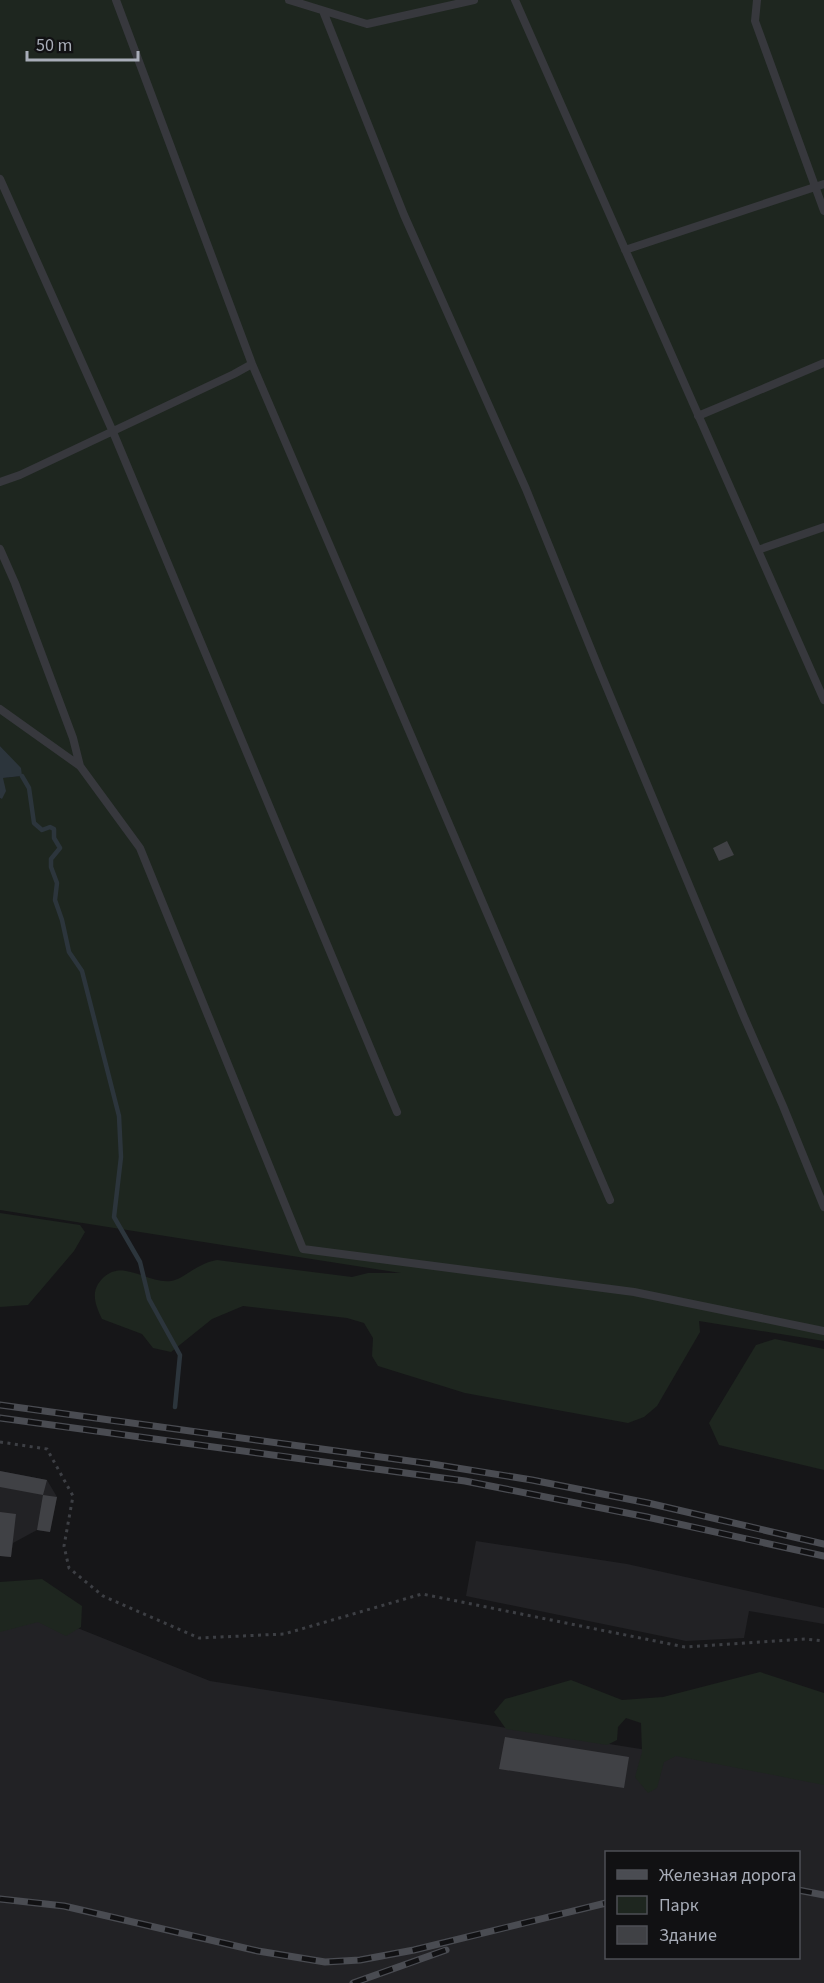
<svg xmlns="http://www.w3.org/2000/svg" width="824" height="1983" font-family="'Source Sans 3',sans-serif">
<style>
.built{fill:#222225;fill-rule:evenodd}
.green{fill:#1e261f}
.water{fill:#2c353c}
.lines{fill:none;stroke-linecap:round;stroke-linejoin:round}
.stream{stroke:#2c353c;stroke-width:4.5}
.building{fill:#404145}
.path{stroke:#3d3f44;stroke-width:3;stroke-dasharray:3 4.5;stroke-linecap:butt}
.lane{stroke:#37383d;stroke-width:8}
.rail-casing{stroke:#4a4c52;stroke-width:7}
.rail{stroke:#111113;stroke-width:4.5;stroke-dasharray:14;stroke-linecap:butt}
</style>
<rect width="100%" height="100%" fill="#161618"/>
<path class="built" d="M 0,1471 L 47,1480 L 57,1497 L 50,1532 L 37,1530 L 13,1543 L 11,1557 L 0,1556 Z
M 476,1541 L 627,1564 L 824,1608 L 824,1624 L 749,1611 L 744,1638 L 686,1641 L 466,1596 Z
M 0,1614 L 45,1615 L 210,1681 L 824,1778 L 824,1983 L 0,1983 ZM 606,1852 L 798,1852 L 798,1958 L 606,1958 Z"/>
<path class="green" d="M 0,0 L 824,0 L 824,1341 L 699,1321 L 700,1332 L 657,1406 L 644,1417 L 628,1423 L 465,1393 L 378,1366 L 372,1356 L 373,1338 L 364,1323 L 347,1318 L 243,1306 L 212,1319 L 171,1352 L 153,1348 L 142,1334 L 102,1319 C 97,1308 91,1296 98,1284 C 119,1254 144,1284 171,1281 C 180,1280 191,1270 200,1266 C 205,1263 211,1261 217,1260 L 352,1277 L 368,1273 L 401,1273 L 0,1210 L 0,798 L 2,799 L 3,778 L 22,776 L 10,757 L 0,746 Z
M 0,1213 L 80,1225 L 85,1232 L 74,1251 L 28,1305 L 0,1307 Z
M 775,1339 L 824,1349 L 824,1470 L 719,1445 L 709,1423 L 756,1345 Z
M 42,1579 L 82,1606 L 81,1627 L 66,1636 L 38,1622 L 0,1632 L 0,1582 Z
M 760,1672 L 824,1693 L 824,1785 L 676,1756 L 664,1762 L 657,1788 L 648,1793 L 635,1777 L 642,1752 L 641,1723 L 626,1718 L 618,1727 L 617,1740 L 607,1745 L 506,1729 L 494,1712 L 505,1699 L 571,1680 L 622,1700 L 663,1697 Z"/>
<path class="water" d="M 0,746 L 21,768 L 22,776 L 3,778 L 6,791 L 2,799 L 0,798 Z"/>
<g class="lines">
<path class="stream" d="M 22,776 L 29,788 L 34,823 L 42,830 L 50,827 L 54,829 L 54,838 L 60,848 L 51,859 L 51,867 L 57,883 L 55,900 L 62,920 L 69,952 L 82,971 L 119,1116 L 121,1157 L 114,1217 L 140,1262 L 149,1299 L 180,1355 L 175,1407"/>
</g>
<path class="building" d="M 727,841 L 734,855 L 719,861 L 713,848 Z
M 0,1471 L 47,1480 L 43,1495 L 0,1487 Z
M 43,1495 L 57,1497 L 50,1532 L 37,1530 Z
M 0,1512 L 16,1514 L 11,1557 L 0,1556 Z
M 505,1737 L 629,1757 L 624,1788 L 499,1769 Z"/>
<g class="lines">
<path class="path" d="M 0,1442 L 47,1449 L 73,1496 L 64,1546 L 69,1568 L 103,1596 L 199,1638 L 284,1634 L 422,1594 L 685,1647 L 805,1639 L 824,1641"/>
<path class="lane" d="M 116,0 L 252,364 L 610,1200
M 289,0 L 367,24 L 474,0
M 515,0 L 824,700
M 757,0 L 755,21 L 824,211
M 323,11 L 404,215 L 526,489 L 599,669 L 744,1017 L 783,1106 L 824,1207
M 0,179 L 113,432 L 397,1112
M 625,250 L 824,184
M 698,416 L 824,363
M 0,482 L 20,475 L 234,374 L 252,364
M 0,549 L 15,583 L 73,738 L 80,766
M 758,550 L 824,527
M 0,709 L 80,766 L 140,848 L 303,1249 L 634,1292 L 824,1331"/>
<defs>
<path id="rail" d="M 0,1405 L 432,1464 L 532,1480 L 648,1503 L 824,1544
M 0,1418 L 465,1481 L 647,1517 L 824,1556
M 798,1890 L 824,1895
M 0,1899 L 64,1906 L 258,1951 L 325,1962 L 360,1960 L 414,1950 L 606,1903
M 353,1983 L 446,1950"/>
</defs>
<use href="#rail" class="rail-casing"/>
<use href="#rail" class="rail"/>
</g>
<rect x="605" y="1851" width="195" height="108" fill="#111113" stroke="#4d4f55" stroke-width="1.5"/>
<rect x="617" y="1870" width="30" height="9" fill="#4a4c52" stroke="#4d4f55" stroke-width="1.5"/>
<text x="659" y="1881" font-size="18" fill="#a8adb8">Железная дорога</text>
<rect x="617" y="1896" width="30" height="18" fill="#1e261f" stroke="#4d4f55" stroke-width="1.5"/>
<text x="659" y="1911" font-size="18" fill="#a8adb8">Парк</text>
<rect x="617" y="1926" width="30" height="18" fill="#404145" stroke="#4d4f55" stroke-width="1.5"/>
<text x="659" y="1941" font-size="18" fill="#a8adb8">Здание</text>
<path d="M27 51v9h111v-9" fill="none" stroke="#a8adb8" stroke-width="3"/>
<text x="36" y="51" font-size="18" fill="#a8adb8" stroke="#111113" stroke-width="4.5" paint-order="stroke">50 m</text>
</svg>
